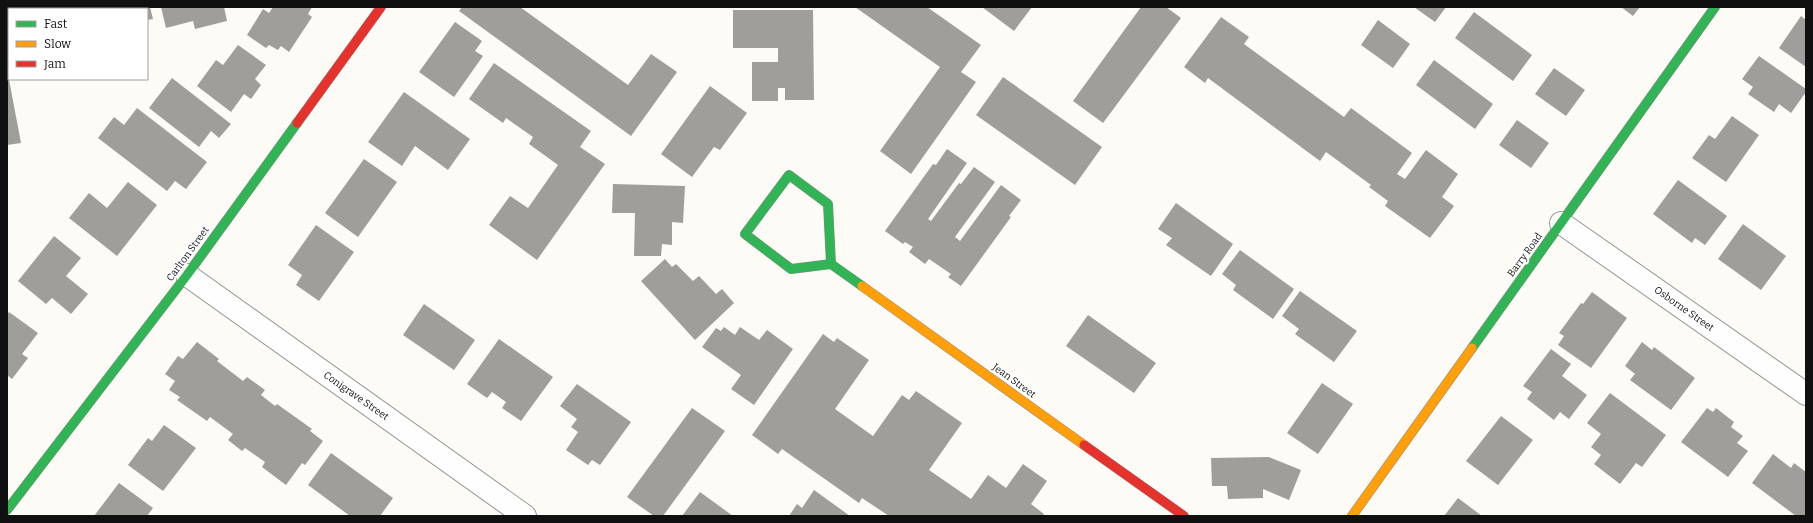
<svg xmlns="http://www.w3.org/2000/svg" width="1813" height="523" font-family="Bitter,serif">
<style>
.building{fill:#a09e9b}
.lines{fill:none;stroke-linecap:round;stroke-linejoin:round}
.street-casing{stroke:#969694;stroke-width:24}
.fast-casing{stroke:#8d8c8a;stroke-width:10}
.slow-casing{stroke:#8d8c8a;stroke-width:10}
.jam-casing{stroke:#8d8c8a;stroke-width:10}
.street{stroke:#fffefe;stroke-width:22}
.fast{stroke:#30b455;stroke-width:9}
.slow{stroke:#ff9f0a;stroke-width:9}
.jam{stroke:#e5322d;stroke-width:9}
.labels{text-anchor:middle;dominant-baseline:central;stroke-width:4;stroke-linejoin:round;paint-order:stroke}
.street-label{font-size:10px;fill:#101010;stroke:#fff}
</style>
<rect width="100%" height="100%" fill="#fcfbf6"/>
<path class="building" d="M 7,7 L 47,7 L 47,9 L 9,9 L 8,50 Z
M 77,7 L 150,7 L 153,19 L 147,20 L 147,9 L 77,9 Z
M 161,7 L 224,7 L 227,21 L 195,29 L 193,21 L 166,28 Z
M 273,7 L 312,7 L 308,14 L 312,17 L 289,52 L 281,46 L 278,50 L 269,45 L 266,48 L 247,35 L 263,9 L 269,13 Z
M 462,7 L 520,7 L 628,85 L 651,54 L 677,72 L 631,136 L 459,11 Z
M 855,7 L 927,7 L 981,45 L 961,72 L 976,82 L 911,174 L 880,151 L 940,67 Z
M 982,7 L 1032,7 L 1014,31 Z
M 1141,7 L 1166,7 L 1181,18 L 1103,123 L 1073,101 Z
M 1414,7 L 1446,7 L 1435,22 Z
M 1621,7 L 1640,7 L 1633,16 Z
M 733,10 L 813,10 L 814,100 L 785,100 L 785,88 L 778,88 L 778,101 L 752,101 L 752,62 L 778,62 L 778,48 L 733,48 Z
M 1474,12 L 1532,55 L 1513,81 L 1455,38 Z
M 1801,16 L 1806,20 L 1806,67 L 1779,48 Z
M 1221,17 L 1249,37 L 1244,44 L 1344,117 L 1351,108 L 1412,153 L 1397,174 L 1405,179 L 1426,150 L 1458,174 L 1442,197 L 1454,206 L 1430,238 L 1385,206 L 1388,201 L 1369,187 L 1371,185 L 1326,152 L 1320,161 L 1208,78 L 1205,83 L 1184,67 Z
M 1378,20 L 1410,44 L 1393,68 L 1361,45 Z
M 455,22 L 482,41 L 475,51 L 483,56 L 454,97 L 419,72 Z
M 238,45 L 266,65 L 255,79 L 261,85 L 251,99 L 244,94 L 231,112 L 197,86 L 216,60 L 223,65 Z
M 1759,56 L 1806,89 L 1806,92 L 1791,113 L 1779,104 L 1774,112 L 1748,94 L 1753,87 L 1742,79 Z
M 1434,60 L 1493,104 L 1475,129 L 1416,85 Z
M 494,63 L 591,131 L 580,147 L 605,164 L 537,260 L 489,225 L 510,196 L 528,208 L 558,165 L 529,144 L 533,137 L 506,118 L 503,123 L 469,99 Z
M 1554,68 L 1585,90 L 1566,116 L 1535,94 Z
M 7,69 L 21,143 L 7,145 Z
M 1003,77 L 1102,147 L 1075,185 L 976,115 Z
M 172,78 L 231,124 L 219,138 L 211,131 L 199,147 L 149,108 Z
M 710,86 L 747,113 L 720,150 L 714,147 L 692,177 L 661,154 Z
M 404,92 L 470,139 L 448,170 L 415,146 L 402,166 L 368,142 Z
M 137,108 L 207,162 L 186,189 L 175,181 L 167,191 L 98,138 L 114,117 L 124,125 Z
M 1732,116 L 1759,135 L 1726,182 L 1692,158 L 1709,135 L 1715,139 Z
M 1517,120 L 1549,143 L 1531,168 L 1499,145 Z
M 947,149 L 967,163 L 928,219 L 931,221 L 959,183 L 961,184 L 974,167 L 995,182 L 955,237 L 960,241 L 1001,185 L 1021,200 L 1009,216 L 1011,217 L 961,286 L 948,277 L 951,274 L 929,259 L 925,264 L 909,252 L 913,247 L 905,242 L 903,244 L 885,231 L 933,164 L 936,165 Z
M 364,159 L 397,182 L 358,237 L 325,213 Z
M 1678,180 L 1727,216 L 1705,245 L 1695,238 L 1692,243 L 1653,214 Z
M 128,182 L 157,205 L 117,256 L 69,218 L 89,193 L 107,208 Z
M 613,184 L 685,186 L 683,223 L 672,222 L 672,245 L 662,244 L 661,256 L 634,256 L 635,213 L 612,213 Z
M 1176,203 L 1233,244 L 1211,276 L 1166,245 L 1172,238 L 1158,229 Z
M 1743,224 L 1786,256 L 1761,290 L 1718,259 Z
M 316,225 L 354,252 L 319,301 L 296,285 L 302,275 L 288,265 Z
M 54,236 L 81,258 L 66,276 L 88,294 L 71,314 L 52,298 L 46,304 L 18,281 Z
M 1240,250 L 1294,289 L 1273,319 L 1233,290 L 1236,285 L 1222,274 Z
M 665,259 L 672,267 L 676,264 L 693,281 L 699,276 L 716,294 L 722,289 L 734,303 L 695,340 L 641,281 Z
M 1300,291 L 1357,331 L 1334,362 L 1295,334 L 1299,329 L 1282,316 Z
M 1592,292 L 1627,318 L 1591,368 L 1558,345 L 1564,336 L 1559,333 L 1581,303 L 1583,304 Z
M 424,304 L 475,340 L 454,370 L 403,335 Z
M 9,312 L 38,333 L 22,354 L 28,358 L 12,379 L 7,375 L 7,315 Z
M 1088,315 L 1156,363 L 1134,393 L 1066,346 Z
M 724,327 L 735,335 L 740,327 L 759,340 L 767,330 L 793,349 L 754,405 L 731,389 L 741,375 L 702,347 L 716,328 L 721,331 Z
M 823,334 L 834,342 L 837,338 L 869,360 L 835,409 L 873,436 L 902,395 L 909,400 L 916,391 L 962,423 L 929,470 L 971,499 L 988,475 L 1006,488 L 1023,464 L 1047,481 L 1031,504 L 1044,514 L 1043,516 L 889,516 L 862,498 L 859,503 L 782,449 L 778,454 L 752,435 Z
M 499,339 L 553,377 L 521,421 L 502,408 L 506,402 L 492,392 L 487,398 L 467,384 Z
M 197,342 L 219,359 L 217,361 L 243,381 L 247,377 L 265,390 L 261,395 L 275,406 L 277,404 L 312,429 L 310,431 L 323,441 L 305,465 L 302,463 L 286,485 L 262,467 L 265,462 L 245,448 L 242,451 L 228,440 L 233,434 L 210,417 L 207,421 L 177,400 L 180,397 L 169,390 L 175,381 L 165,374 L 178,356 L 183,359 Z
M 1642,342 L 1652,350 L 1654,347 L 1695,378 L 1671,410 L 1630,380 L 1635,374 L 1625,366 Z
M 1551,349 L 1571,364 L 1562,376 L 1587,395 L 1569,419 L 1560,412 L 1554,420 L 1527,399 L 1532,392 L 1523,386 Z
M 1322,383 L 1353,404 L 1318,454 L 1287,433 Z
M 577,384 L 631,422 L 600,465 L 592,460 L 588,465 L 566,450 L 578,432 L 571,427 L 577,419 L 560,406 Z
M 1610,393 L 1666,435 L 1642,467 L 1636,463 L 1620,484 L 1594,464 L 1601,455 L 1591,447 L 1601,434 L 1587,423 Z
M 692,408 L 725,431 L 663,516 L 654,516 L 627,497 Z
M 1707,408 L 1713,412 L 1716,408 L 1734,422 L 1731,427 L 1743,436 L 1737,443 L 1748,451 L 1728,477 L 1681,442 Z
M 1501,416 L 1533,440 L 1498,485 L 1466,461 Z
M 164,425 L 196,448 L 163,491 L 128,465 L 148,438 L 152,441 Z
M 331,453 L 393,498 L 380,516 L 350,516 L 308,485 Z
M 1773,454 L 1791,468 L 1794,463 L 1806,472 L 1805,516 L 1796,516 L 1752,483 Z
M 1269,457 L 1301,470 L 1289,500 L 1263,489 L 1263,498 L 1228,499 L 1227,486 L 1212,486 L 1211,458 Z
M 119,483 L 153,508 L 147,516 L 94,516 Z
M 814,490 L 850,516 L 789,516 L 797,504 L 802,508 Z
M 700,492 L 733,516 L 682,516 Z
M 1458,498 L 1482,516 L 1444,516 Z"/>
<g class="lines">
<defs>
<path id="street" d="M 1561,223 L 1806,394
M 187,275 L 525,516"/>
<path id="fast" d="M 831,264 L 828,204 L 789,175 L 745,234 L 791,269 L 831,264 L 862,286
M 1472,348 L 1715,7
M 7,510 L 187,275 L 297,123"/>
<path id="slow" d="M 862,286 L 1084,445
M 1352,516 L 1472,348"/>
<path id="jam" d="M 297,123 L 381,7
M 1084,445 L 1184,516"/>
</defs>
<use href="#street" class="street-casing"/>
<use href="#fast" class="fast-casing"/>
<use href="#slow" class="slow-casing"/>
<use href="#jam" class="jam-casing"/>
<use href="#street" class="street"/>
<use href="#fast" class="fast"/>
<use href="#slow" class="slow"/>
<use href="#jam" class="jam"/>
</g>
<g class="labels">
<g class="street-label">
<text transform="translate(188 254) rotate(-54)">Carlton Street</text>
<text transform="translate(1525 255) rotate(-54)">Barry Road</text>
<text transform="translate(1684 309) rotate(35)">Osborne Street</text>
<text transform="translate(1014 381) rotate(36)">Jean Street</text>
<text transform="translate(356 396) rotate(35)">Conigrave Street</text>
</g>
</g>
<rect width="1813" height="523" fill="none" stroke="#101010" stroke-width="16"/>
<rect x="8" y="8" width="140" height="72" fill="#ffffff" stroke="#9f9f9f"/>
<rect x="16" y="21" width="20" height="6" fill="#30b455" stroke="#9f9f9f"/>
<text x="44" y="28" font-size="12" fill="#101010">Fast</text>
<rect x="16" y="41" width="20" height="6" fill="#ff9f0a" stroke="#9f9f9f"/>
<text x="44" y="48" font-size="12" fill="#101010">Slow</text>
<rect x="16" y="61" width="20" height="6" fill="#e5322d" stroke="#9f9f9f"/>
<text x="44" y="68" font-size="12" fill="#101010">Jam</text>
</svg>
